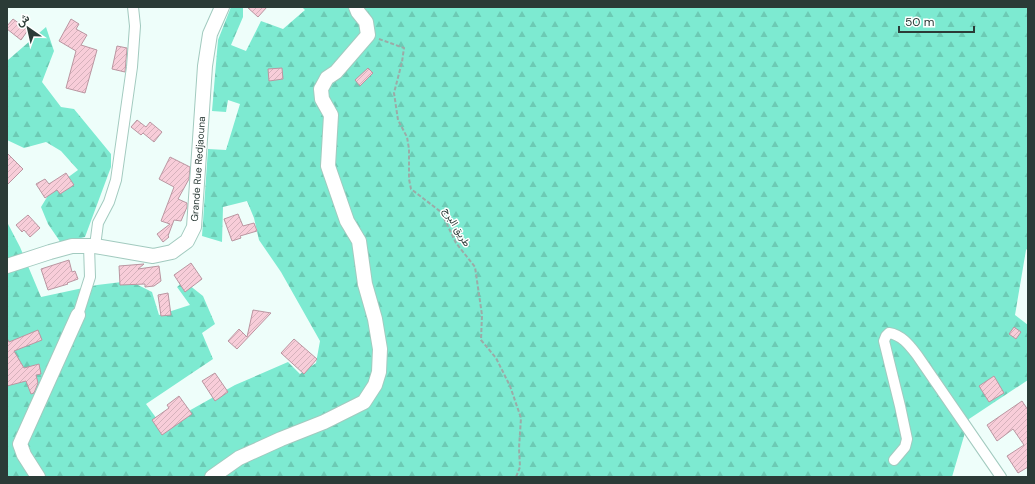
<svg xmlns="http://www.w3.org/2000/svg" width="1035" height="484" font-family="'DM Sans',Vazirmatn,sans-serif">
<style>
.forest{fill:url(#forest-firs)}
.building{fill:url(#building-hatch);stroke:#ba96a1}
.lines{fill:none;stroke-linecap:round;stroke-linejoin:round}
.street-casing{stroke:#a2cabf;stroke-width:12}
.secondary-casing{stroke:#a2cabf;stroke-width:16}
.path{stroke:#9baba7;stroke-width:2;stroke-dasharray:4 2;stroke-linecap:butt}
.street{stroke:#fff;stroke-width:10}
.secondary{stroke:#fff;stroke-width:14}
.labels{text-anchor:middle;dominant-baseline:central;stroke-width:3;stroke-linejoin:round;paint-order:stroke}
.street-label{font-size:10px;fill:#2b3b37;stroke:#fff}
</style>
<defs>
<pattern id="forest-firs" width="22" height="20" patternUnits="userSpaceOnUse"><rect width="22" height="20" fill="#7dead1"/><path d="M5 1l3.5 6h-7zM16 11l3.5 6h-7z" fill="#6ccab4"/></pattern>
<pattern id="building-hatch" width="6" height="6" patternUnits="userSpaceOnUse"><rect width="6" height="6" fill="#f8cdd9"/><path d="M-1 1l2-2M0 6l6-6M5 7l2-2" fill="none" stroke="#d5b1bb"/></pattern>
</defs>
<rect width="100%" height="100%" fill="#eefefa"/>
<path class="forest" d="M 231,7 L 243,8 L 243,17 L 231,45 L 246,51 L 261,21 L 283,29 L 305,10 L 302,7 L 1028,7 L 1028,248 L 1026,250 L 1015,315 L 1028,325 L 1028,380 L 969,419 L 952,477 L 7,477 L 7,222 L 20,247 L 41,297 L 97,285 L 130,281 L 152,292 L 159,315 L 190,305 L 177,287 L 184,281 L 203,296 L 215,324 L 202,333 L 213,359 L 146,404 L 162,426 L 235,385 L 288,362 L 300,374 L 316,363 L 320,341 L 281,272 L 259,240 L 254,218 L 247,201 L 223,207 L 222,242 L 202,236 L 208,149 L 226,150 L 240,104 L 228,100 L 226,112 L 212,111 L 218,40 Z
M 46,27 L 54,51 L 42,82 L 61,107 L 74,109 L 111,154 L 111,167 L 85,237 L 61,243 L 48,224 L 41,207 L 52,189 L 78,170 L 61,151 L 46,142 L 24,148 L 7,140 L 7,60 L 8,60 Z"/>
<path class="building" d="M 247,7 L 267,7 L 258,17 Z
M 13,19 L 28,30 L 21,40 L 7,29 L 7,26 Z
M 71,19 L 79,24 L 76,29 L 87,35 L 81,45 L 97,50 L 85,93 L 66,88 L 76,51 L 59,41 Z
M 117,46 L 127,48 L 125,72 L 112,69 Z
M 282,68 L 283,79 L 269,81 L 268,69 Z
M 368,68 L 373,73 L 360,86 L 355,80 Z
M 137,120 L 146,127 L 150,122 L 162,132 L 154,142 L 143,133 L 141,135 L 131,127 Z
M 7,153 L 23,169 L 7,185 Z
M 170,157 L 190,167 L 189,179 L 178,199 L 187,203 L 187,207 L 181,221 L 174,220 L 168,236 L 169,237 L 163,242 L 157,234 L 170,224 L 161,221 L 174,187 L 159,179 Z
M 66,173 L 74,185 L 60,194 L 57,190 L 45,198 L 36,184 L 45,179 L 49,184 Z
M 238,214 L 243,226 L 254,223 L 257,231 L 240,236 L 241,238 L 232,241 L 224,219 Z
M 28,215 L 40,228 L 30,237 L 24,230 L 22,232 L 16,225 Z
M 69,260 L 72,272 L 75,271 L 78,279 L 67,283 L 68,284 L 48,290 L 41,269 Z
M 191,263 L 202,279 L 185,292 L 174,275 Z
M 144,264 L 138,269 L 159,266 L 161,281 L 154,286 L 145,287 L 145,284 L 120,285 L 119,266 Z
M 168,293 L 171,315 L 161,316 L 158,295 Z
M 253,310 L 271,313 L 237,349 L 228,341 L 239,329 L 247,337 Z
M 1014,327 L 1021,332 L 1016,339 L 1009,334 Z
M 38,330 L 42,340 L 14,351 L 24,368 L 39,364 L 41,374 L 36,375 L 38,383 L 34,393 L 31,394 L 26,381 L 7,386 L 7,338 L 9,342 Z
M 294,339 L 317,359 L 304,374 L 281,353 Z
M 215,373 L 228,392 L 215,401 L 202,381 Z
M 994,376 L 1004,393 L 989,402 L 979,386 Z
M 179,396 L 192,414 L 162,435 L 152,420 L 169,408 L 167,405 Z
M 1022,401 L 1028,410 L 1028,467 L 1018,473 L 1007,456 L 1024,445 L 1013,429 L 997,441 L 987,425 Z"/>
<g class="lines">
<defs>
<path id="street" d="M 95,246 L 98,223 L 109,202 L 116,180 L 132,67 L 135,26 L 133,7
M 78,315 L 90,277 L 89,246
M 894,460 L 905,447 L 907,439 L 900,406 L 884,341 L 886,336 L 889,333 C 902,335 910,346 917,355 L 1001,477"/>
<path id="secondary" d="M 7,266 L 50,252 L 72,246 L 95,246 L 153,256 L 172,252 L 187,241 L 194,227 L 205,66 L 210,34 L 222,7
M 38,477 L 24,455 L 20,444 L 78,315
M 212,477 L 239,458 L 281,439 L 324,422 L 364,402 L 375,385 L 379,372 L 380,349 L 375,319 L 365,284 L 359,241 L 347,221 L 328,166 L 331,115 L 322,99 L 321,89 L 327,78 L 336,72 L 368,35 L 366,22 L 358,12 L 356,7"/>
</defs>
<use href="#street" class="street-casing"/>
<use href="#secondary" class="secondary-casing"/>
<path class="path" d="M 379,39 L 404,48 L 402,62 L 394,93 L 398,120 L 407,137 L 409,149 L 409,179 L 411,189 L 441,212 L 456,243 L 475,267 L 482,315 L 481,340 L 496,358 L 510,386 L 521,418 L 519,448 L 520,467 L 516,477"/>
<use href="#street" class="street"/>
<use href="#secondary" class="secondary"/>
</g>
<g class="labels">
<g class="street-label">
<text transform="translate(198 169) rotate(-86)">Grande Rue Redjaouna</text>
<text transform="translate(457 227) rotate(59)">طريق البرج</text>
</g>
</g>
<rect width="1035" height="484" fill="none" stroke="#2b3b37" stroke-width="16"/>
<g transform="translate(28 28) rotate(326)" stroke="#ffffff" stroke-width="3" paint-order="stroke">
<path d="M0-3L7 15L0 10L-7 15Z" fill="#2b3b37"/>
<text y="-6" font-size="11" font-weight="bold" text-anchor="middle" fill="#2b3b37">ش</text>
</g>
<path d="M899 26v6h75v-6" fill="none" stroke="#2b3b37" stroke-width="2"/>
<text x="905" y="26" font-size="12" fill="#2b3b37" stroke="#ffffff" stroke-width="3" paint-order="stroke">50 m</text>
</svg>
